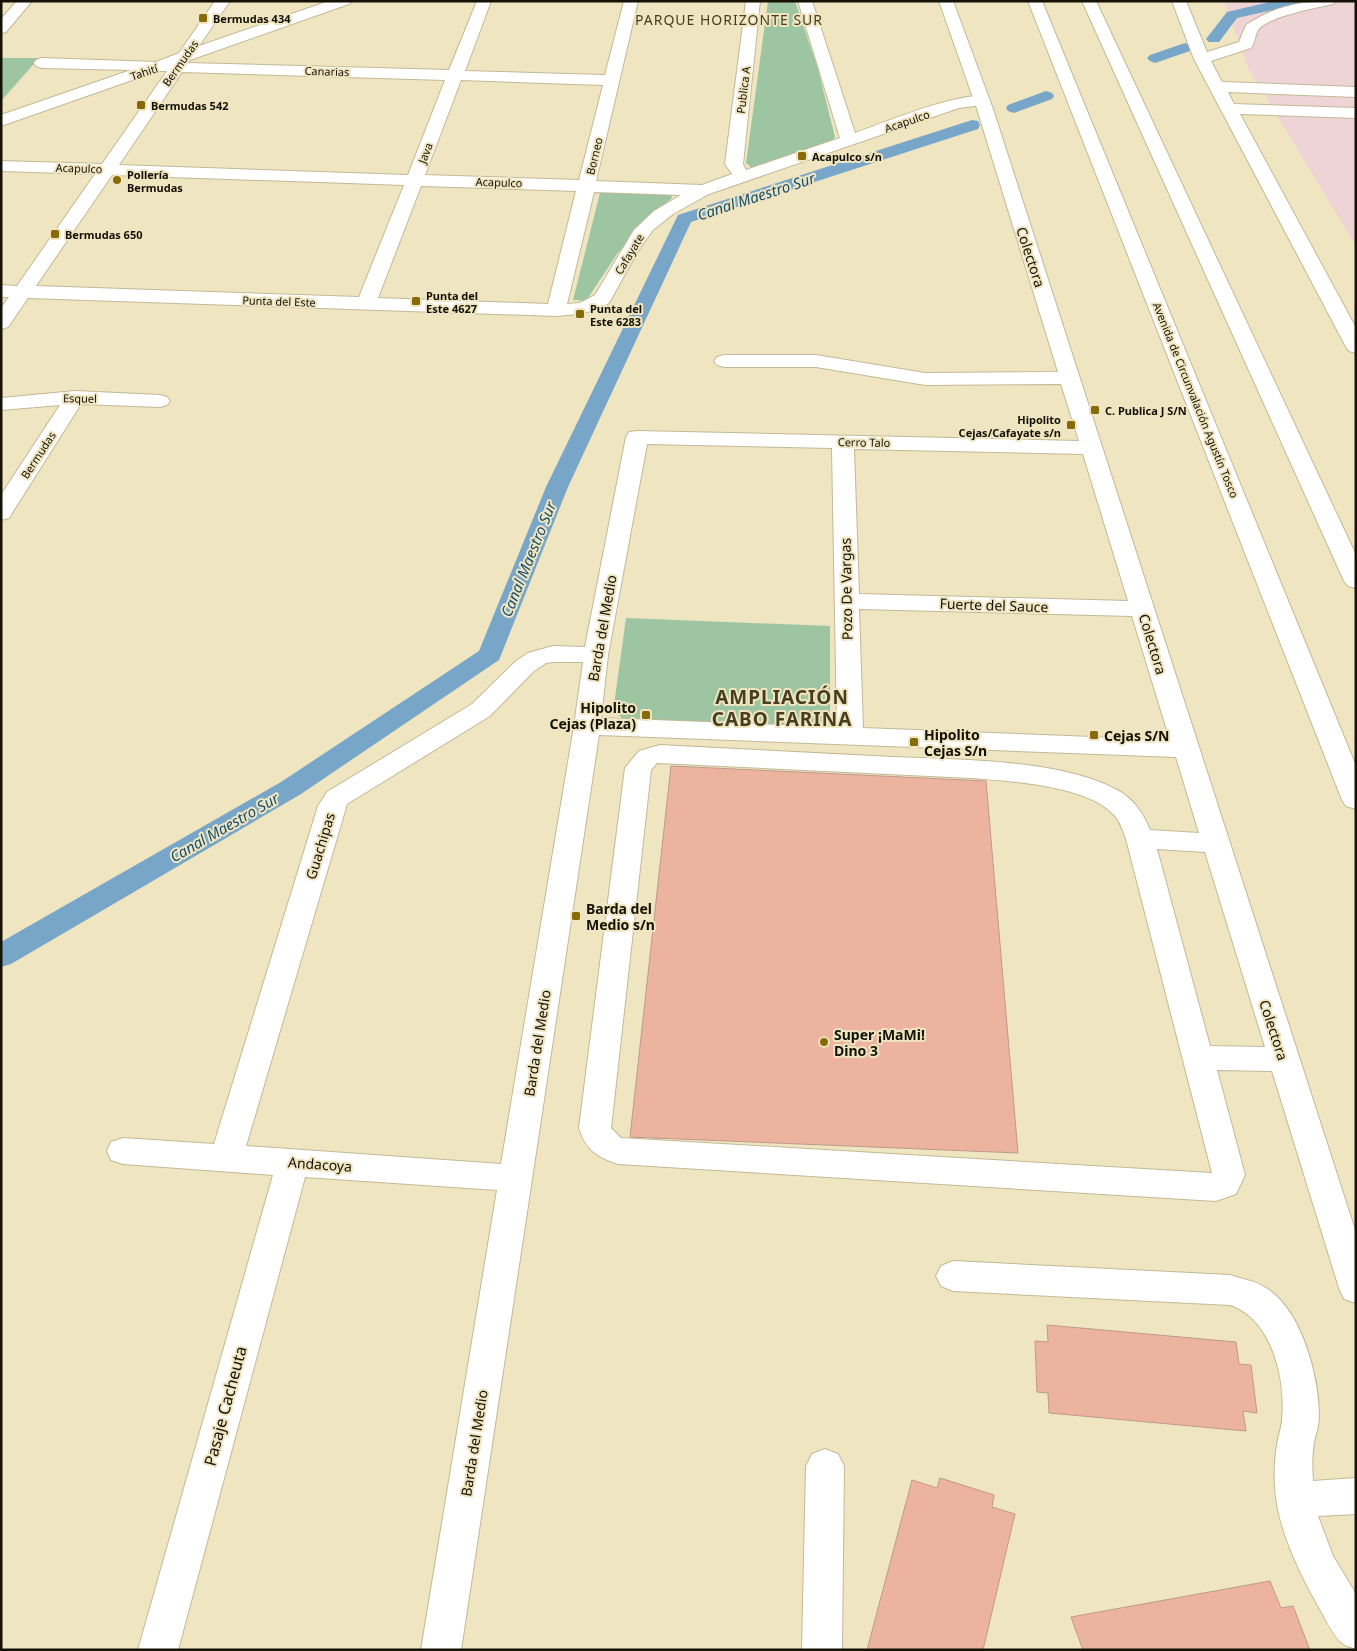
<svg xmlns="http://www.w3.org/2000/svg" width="1357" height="1651" font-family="'Noto Sans',sans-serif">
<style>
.industrial{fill:#eed3d7}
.green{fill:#9ec5a2}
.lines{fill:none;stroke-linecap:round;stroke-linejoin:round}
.canal{fill:#77a6c9;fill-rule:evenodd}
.building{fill:#ecb49f;stroke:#be998c}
.minor-casing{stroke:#c3b996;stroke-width:2}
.major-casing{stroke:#c3b996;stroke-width:2}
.highway-casing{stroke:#c3b996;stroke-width:2}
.minor{fill:#fff;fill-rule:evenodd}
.major{fill:#fff;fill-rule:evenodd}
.highway{fill:#fff;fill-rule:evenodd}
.poi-dot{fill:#886b09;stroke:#efe5c1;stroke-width:2}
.labels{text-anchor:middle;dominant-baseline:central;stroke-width:4;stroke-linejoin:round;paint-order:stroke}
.far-poi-label{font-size:11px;font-weight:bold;fill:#141105;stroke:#efe5c1;text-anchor:start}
.far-street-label{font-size:11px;fill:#141105;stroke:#efe5c1}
.far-quarter-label{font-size:14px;letter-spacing:1px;fill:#473e1f;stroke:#efe5c1}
.street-label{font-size:14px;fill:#141105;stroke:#efe5c1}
.poi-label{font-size:14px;font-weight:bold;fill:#141105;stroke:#efe5c1;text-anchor:start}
.water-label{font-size:15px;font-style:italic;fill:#164e70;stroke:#efe5c1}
.near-street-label{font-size:16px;fill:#141105;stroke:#efe5c1}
.district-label{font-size:19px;font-weight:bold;letter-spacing:1px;fill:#473e1f;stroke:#efe5c1}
</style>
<rect width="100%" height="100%" fill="#efe5c1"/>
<path class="industrial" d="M 1224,1 L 1356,1 L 1356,246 L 1247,66 Z"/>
<path class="green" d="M 768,1 L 795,1 L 818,69 L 835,137 L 831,142 L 762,166 L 751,167 L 746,163 Z
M 1,58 L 39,58 L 1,101 Z
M 606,191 L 671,194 L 672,198 L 649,218 L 617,254 L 586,301 L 573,300 L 600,193 Z
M 626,618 L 830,626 L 830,715 L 826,723 L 813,729 L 624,720 L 617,713 L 614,705 Z"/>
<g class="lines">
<path class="canal" d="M 1274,1 L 1302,1 L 1300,4 L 1237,18 L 1219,42 L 1209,42 L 1206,39 L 1227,12 Z
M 1185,43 L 1190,45 L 1193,48 L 1190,51 L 1155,63 L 1150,61 L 1147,58 L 1150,55 Z
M 1046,91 L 1052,93 L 1054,96 L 1052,99 L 1014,113 L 1008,111 L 1006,108 L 1008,105 Z
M 972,120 L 978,121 L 980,125 L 978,129 L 691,222 L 568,487 L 499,660 L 301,794 L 11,964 L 1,967 L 1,942 L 281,782 L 479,651 L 546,487 L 678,215 Z"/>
</g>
<path class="building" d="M 671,766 L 986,781 L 1018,1153 L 630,1137 Z
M 1047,1325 L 1236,1342 L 1239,1364 L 1251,1365 L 1257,1413 L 1243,1411 L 1246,1431 L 1049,1413 L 1048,1393 L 1037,1392 L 1035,1341 L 1048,1342 Z
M 940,1478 L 994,1495 L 992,1507 L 1015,1514 L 983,1650 L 867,1650 L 912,1480 L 937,1488 Z
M 1270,1581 L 1281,1608 L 1293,1606 L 1310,1650 L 1083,1650 L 1071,1617 Z"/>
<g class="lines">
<defs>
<path id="minor" d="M 17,1 L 32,1 L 6,32 L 1,33 L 1,19 Z
M 215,1 L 230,1 L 199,46 L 329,1 L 351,1 L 349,4 L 190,60 L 188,63 L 449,70 L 477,1 L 491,1 L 465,71 L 605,75 L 624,1 L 638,1 L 596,181 L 702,185 L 732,174 L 725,164 L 746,1 L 760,1 L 743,164 L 746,170 L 840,138 L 798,1 L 812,1 L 855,133 C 883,123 963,90 988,97 L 990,100 L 985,104 L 991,106 L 993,109 L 1356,1233 L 1356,1303 L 1344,1299 L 1339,1288 L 1272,1071 L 1217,1070 L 1245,1175 L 1236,1194 L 1216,1201 L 618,1164 C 597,1157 586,1150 579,1128 L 625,768 L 639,751 L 660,745 C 738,749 816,753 894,757 C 959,760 1060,759 1117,790 C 1134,799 1143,813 1150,830 L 1199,833 L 1176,757 L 599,735 L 461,1650 L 421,1650 L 497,1190 L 305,1177 L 178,1650 L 138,1650 L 273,1175 L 123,1164 L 111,1160 L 107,1151 L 111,1142 L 123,1138 L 214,1144 L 318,806 L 327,792 L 472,704 L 516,661 L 528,653 L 553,646 L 585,647 L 626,437 L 629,432 L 637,431 L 1079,441 L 1061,384 L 925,385 L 816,367 L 724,367 L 717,365 L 714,361 L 717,357 L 724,355 L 816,355 L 925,373 L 1058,372 L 977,109 L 982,105 L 959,108 L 709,194 L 673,214 L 653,230 L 638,251 L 609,303 L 598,309 L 580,314 L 556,316 L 28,298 L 8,327 L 1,329 L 1,308 L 9,297 L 1,297 L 1,285 L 17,286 L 95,174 L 1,171 L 1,161 L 102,164 L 167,71 L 158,71 L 1,126 L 1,115 L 131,70 L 42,68 L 36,66 L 34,63 L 36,60 L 42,58 L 156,62 L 179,53 ZM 182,72 L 445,80 L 408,175 L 119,165 ZM 461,80 L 603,85 L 579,180 L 425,175 ZM 112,175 L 404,185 L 359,297 L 36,286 ZM 421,186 L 576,191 L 548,304 L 378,298 ZM 594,192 L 681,195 L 654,211 L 634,230 L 595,295 L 580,303 L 567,304 ZM 647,444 L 832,448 L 837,727 L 601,718 L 608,655 ZM 854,449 L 1083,454 L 1128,601 L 859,594 ZM 859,609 L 1132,616 L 1170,740 L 863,728 ZM 553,662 L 583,662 L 574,726 L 501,1164 L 246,1146 L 347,804 L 490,716 L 534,671 L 546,663 ZM 657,763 L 971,778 C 1009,781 1088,785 1114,815 C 1120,821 1123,831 1126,839 L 1212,1173 L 621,1138 L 611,1128 L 651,770 ZM 1157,849 L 1205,852 L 1265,1047 L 1210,1046 Z
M 1172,1 L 1186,1 L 1207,52 L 1239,42 L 1246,25 C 1274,6 1302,1 1335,1 L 1333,4 C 1316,8 1269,16 1258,30 C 1255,35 1255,43 1251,48 L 1211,61 L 1222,82 L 1356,87 L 1356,97 L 1228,92 L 1234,104 L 1356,108 L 1356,118 L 1240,114 L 1356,328 L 1356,353 L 1349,351 L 1346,347 L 1194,59 Z
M 75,391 L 160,395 L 167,397 L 170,401 L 167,405 L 160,407 L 81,404 L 12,513 L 9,518 L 1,520 L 1,495 L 60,405 L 1,410 L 1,398 Z
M 953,1261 L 1230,1275 C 1242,1279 1256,1281 1266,1288 C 1302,1310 1319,1377 1319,1416 C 1319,1425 1316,1434 1314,1442 C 1312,1455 1312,1468 1313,1481 L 1356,1478 L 1356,1514 L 1318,1516 L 1333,1556 L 1356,1594 L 1356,1649 C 1352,1647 1345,1646 1342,1643 C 1333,1636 1323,1614 1317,1604 C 1299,1572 1281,1534 1276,1498 C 1274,1481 1274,1462 1277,1445 C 1278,1436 1282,1427 1282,1419 C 1286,1379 1272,1319 1230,1305 L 953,1291 L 941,1286 L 936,1276 L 941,1266 Z
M 825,1449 L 838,1454 L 844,1466 L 842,1650 L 802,1650 L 806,1466 L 812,1454 Z"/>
<path id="major" d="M 939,1 L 953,1 L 993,109 L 991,112 L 979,112 L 977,109 Z"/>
<path id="highway" d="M 1028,1 L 1042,1 L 1356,766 L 1356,809 L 1346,806 L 1342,800 Z
M 1082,1 L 1096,1 L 1356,555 L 1356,588 L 1348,586 L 1344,581 Z"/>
</defs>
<use href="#minor" class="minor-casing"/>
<use href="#major" class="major-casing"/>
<use href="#highway" class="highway-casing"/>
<use href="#minor" class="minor"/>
<use href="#major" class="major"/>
<use href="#highway" class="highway"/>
</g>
<g class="poi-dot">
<rect x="198" y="13" width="10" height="10" rx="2.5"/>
<rect x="136" y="100" width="10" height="10" rx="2.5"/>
<rect x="797" y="151" width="10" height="10" rx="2.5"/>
<circle cx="117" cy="180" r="5"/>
<rect x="50" y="229" width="10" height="10" rx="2.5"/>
<rect x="411" y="296" width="10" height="10" rx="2.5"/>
<rect x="575" y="309" width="10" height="10" rx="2.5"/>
<rect x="1090" y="405" width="10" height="10" rx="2.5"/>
<rect x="1066" y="420" width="10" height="10" rx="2.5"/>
<rect x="641" y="710" width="10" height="10" rx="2.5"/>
<rect x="1089" y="730" width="10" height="10" rx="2.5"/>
<rect x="909" y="737" width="10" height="10" rx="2.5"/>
<rect x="571" y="911" width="10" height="10" rx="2.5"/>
<circle cx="824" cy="1042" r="5"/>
</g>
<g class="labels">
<g class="far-poi-label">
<text x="213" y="18">Bermudas 434</text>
<text x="151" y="105">Bermudas 542</text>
<text x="812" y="156">Acapulco s/n</text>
<text x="127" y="174">Pollería<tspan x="127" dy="13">Bermudas</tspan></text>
<text x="65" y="234">Bermudas 650</text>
<text x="426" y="295">Punta del<tspan x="426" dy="13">Este 4627</tspan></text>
<text x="590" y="308">Punta del<tspan x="590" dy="13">Este 6283</tspan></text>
<text x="1105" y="410">C. Publica J S/N</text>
<text x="1061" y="419" text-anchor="end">Hipolito<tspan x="1061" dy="13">Cejas/Cafayate s/n</tspan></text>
</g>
<g class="far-street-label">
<text transform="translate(180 63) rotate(-55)">Bermudas</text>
<text transform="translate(327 71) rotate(2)">Canarias</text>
<text transform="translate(144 72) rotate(-19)">Tahití</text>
<text transform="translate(743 90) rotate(-83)">Publica A</text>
<text transform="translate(907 121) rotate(-19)">Acapulco</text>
<text transform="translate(425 153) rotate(-69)">Java</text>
<text transform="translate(594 156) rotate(-77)">Borneo</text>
<text transform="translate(79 168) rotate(2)">Acapulco</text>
<text transform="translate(499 182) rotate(2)">Acapulco</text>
<text transform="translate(629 254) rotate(-59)">Cafayate</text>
<text transform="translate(279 301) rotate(2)">Punta del Este</text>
<text transform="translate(80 398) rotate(1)">Esquel</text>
<text transform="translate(1196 400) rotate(68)">Avenida de Circunvalación Agustín Tosco</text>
<text transform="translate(864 442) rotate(1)">Cerro Talo</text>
<text transform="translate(38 455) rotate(-57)">Bermudas</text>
</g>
<g class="far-quarter-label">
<text x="729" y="19">PARQUE HORIZONTE SUR</text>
</g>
<g class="street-label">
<text transform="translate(1031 257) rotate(72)">Colectora</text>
<text transform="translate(846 589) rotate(-91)">Pozo De Vargas</text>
<text transform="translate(994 605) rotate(2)">Fuerte del Sauce</text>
<text transform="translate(602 628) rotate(-80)">Barda del Medio</text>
<text transform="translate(1153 644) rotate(73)">Colectora</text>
<text transform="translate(320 846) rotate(-73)">Guachipas</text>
<text transform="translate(1274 1030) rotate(72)">Colectora</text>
<text transform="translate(537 1043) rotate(-81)">Barda del Medio</text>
<text transform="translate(320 1164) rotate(4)">Andacoya</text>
<text transform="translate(474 1443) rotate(-81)">Barda del Medio</text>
</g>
<g class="poi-label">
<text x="636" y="707" text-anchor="end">Hipolito<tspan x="636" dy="16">Cejas (Plaza)</tspan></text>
<text x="924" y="734">Hipolito<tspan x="924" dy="16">Cejas S/n</tspan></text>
<text x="1104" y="735">Cejas S/N</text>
<text x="586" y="908">Barda del<tspan x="586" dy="16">Medio s/n</tspan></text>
<text x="834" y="1034">Super ¡MaMi!<tspan x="834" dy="16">Dino 3</tspan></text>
</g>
<g class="water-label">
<text transform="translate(756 196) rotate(-18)">Canal Maestro Sur</text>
<text transform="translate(528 559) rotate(-68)">Canal Maestro Sur</text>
<text transform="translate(224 827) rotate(-30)">Canal Maestro Sur</text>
</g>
<g class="near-street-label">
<text transform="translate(225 1406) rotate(-75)">Pasaje Cacheuta</text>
</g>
<g class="district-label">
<text x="782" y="697">AMPLIACIÓN<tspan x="782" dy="22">CABO FARINA</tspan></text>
</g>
</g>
<rect width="1357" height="1651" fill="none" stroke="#141105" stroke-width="5"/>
</svg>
